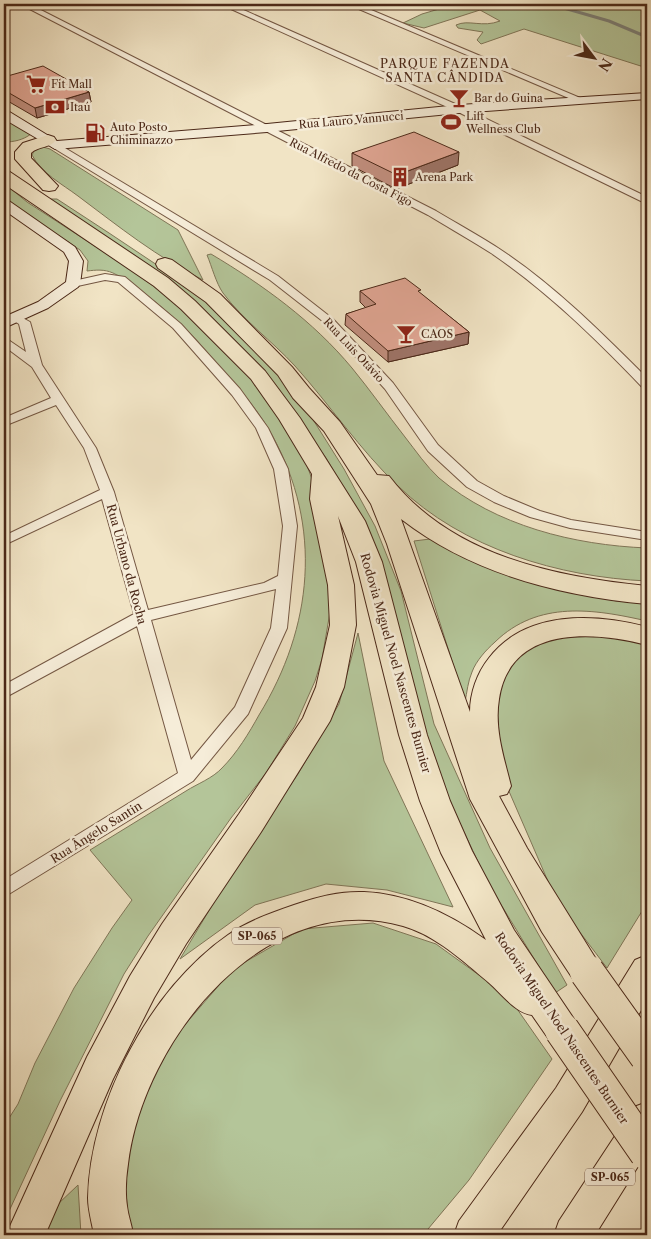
<svg xmlns="http://www.w3.org/2000/svg" width="651" height="1239" font-family="'Libre Caslon Text',serif">
<style>
.green{fill:#b4c599;stroke:#807658}
.lines{fill:none;stroke-linecap:round;stroke-linejoin:round}
.stream{stroke:#7c817a;stroke-width:3}
.street-casing{stroke:#745743;stroke-width:2}
.secondary-casing{stroke:#4b2818;stroke-width:2}
.highway-casing{stroke:#4b2818;stroke-width:2}
.street{fill:#f6edd9;fill-rule:evenodd}
.secondary{fill:#f6edd9;fill-rule:evenodd}
.highway{fill:#f1e4c5;fill-rule:evenodd}
.highway-bridge-casing{stroke:#4b2818;stroke-width:36;stroke-linecap:butt}
.highway-bridge{stroke:#f1e4c5;stroke-width:34}
.wall{fill:#c28f7f;stroke:#4b2818}
.shaded-wall{fill:#9e7468;stroke:#4b2818}
.building{fill:#e1a694;stroke:#4b2818}
.labels{text-anchor:middle;dominant-baseline:central;stroke-width:5;stroke-linejoin:round;paint-order:stroke}
.far-poi-label{font-size:11px;fill:#4b2818;stroke:#f6edd9;text-anchor:start}
.far-street-label{font-size:11px;fill:#4b2818;stroke:#f6edd9}
.shield{fill:#f6edd9;stroke:#7e6352;stroke-width:1}
.shield-label{font-size:11px;font-weight:bold;fill:#4b2818}
.far-quarter-label{font-size:12px;letter-spacing:1px;fill:#4b2818;stroke:#f6edd9}
.street-label{font-size:12px;fill:#4b2818;stroke:#f6edd9}
</style>
<rect width="100%" height="100%" fill="#f1e4c5"/>
<filter id="stains"><feTurbulence type="fractalNoise" baseFrequency=".004" numOctaves="4"/><feColorMatrix values="0 0 0 0 .2 0 0 0 0 .09 0 0 0 0 .02 0 0 0 .5 -.17"/></filter>
<radialGradient id="worn" r=".72"><stop offset=".6" stop-color="#630" stop-opacity="0"/><stop offset="1" stop-color="#630" stop-opacity=".3"/></radialGradient>
<path class="green" d="M 456,4 L 647,4 L 647,68 L 524,29 L 481,44 L 477,40 L 483,32 L 458,28 L 456,25 C 469,19 482,28 500,21 L 480,10 L 424,28 L 403,23 L 422,14 Z
M 4,116 L 31,134 C 23,140 14,142 4,142 Z
M 43,147 L 50,149 L 178,230 L 203,280 C 158,258 118,226 78,196 C 62,184 41,173 32,155 L 35,149 Z
M 4,183 L 27,202 L 124,265 L 177,303 L 255,382 L 305,460 L 313,482 L 327,549 L 330,612 L 322,659 L 315,681 L 295,726 L 266,773 L 231,818 L 148,936 L 124,974 L 60,1101 L 4,1222 L 4,1126 L 18,1104 L 35,1063 L 74,988 L 112,928 L 132,900 L 90,850 C 122,830 154,811 186,791 C 197,784 213,778 222,768 C 237,753 249,733 259,715 C 313,627 323,527 272,435 C 253,401 225,373 200,344 C 183,324 137,284 113,273 C 104,269 96,270 87,271 L 88,261 L 80,250 L 4,199 Z
M 46,199 L 57,199 L 109,233 L 169,273 L 217,309 L 281,378 L 312,418 L 344,469 L 375,526 L 401,591 L 434,724 L 490,848 L 567,985 L 555,993 L 489,885 L 447,796 L 414,697 L 391,598 L 360,515 L 326,458 L 292,410 L 233,342 Z
M 211,254 C 263,285 313,321 352,368 C 370,390 387,414 405,437 C 416,451 426,466 439,478 C 496,526 574,545 647,548 L 647,581 C 559,577 463,549 398,486 C 360,450 330,405 295,366 C 272,341 243,320 223,293 C 216,283 212,267 207,255 Z
M 430,539 L 519,577 L 616,601 L 647,603 L 647,621 C 594,609 538,600 495,642 C 486,650 476,661 472,672 C 468,681 467,692 465,702 L 414,541 Z
M 358,633 L 384,761 L 453,907 L 387,890 L 326,884 L 255,905 L 180,959 L 235,867 L 298,774 L 339,704 Z
M 615,633 L 647,645 L 647,903 L 607,968 L 557,902 L 508,789 L 496,738 L 497,697 L 505,671 L 523,650 L 564,634 Z
M 373,923 L 436,944 L 508,996 L 552,1059 L 469,1180 L 423,1235 L 128,1235 L 120,1217 L 129,1122 L 176,1035 L 233,969 L 302,929 Z
M 78,1185 L 81,1235 L 42,1235 L 57,1205 Z"/>
<g class="lines">
<path class="stream" d="M 550,4 L 609,21 L 647,37"/>
<defs>
<path id="street" d="M 20,4 L 29,4 L 436,211 C 456,223 478,235 498,248 C 553,284 601,332 647,378 L 647,389 L 643,388 C 596,339 547,291 491,253 C 471,240 449,228 428,215 Z
M 220,4 L 230,4 L 462,107 L 647,197 L 647,204 L 456,111 Z
M 347,4 L 357,4 L 585,100 L 584,102 L 578,102 Z
M 55,142 L 278,276 L 333,319 L 393,383 L 438,445 L 477,481 L 504,496 L 540,511 L 571,520 L 647,532 L 647,540 L 570,528 L 530,517 L 494,502 L 467,487 L 428,451 L 385,389 L 325,323 L 270,280 L 52,147 L 50,145 Z
M 105,274 L 125,277 L 181,324 L 240,389 L 268,428 L 288,469 L 297,526 L 287,628 L 248,714 L 193,781 L 4,897 L 4,880 L 178,773 L 137,626 L 4,698 L 4,685 L 134,614 L 102,499 L 4,545 L 4,536 L 100,490 L 84,448 L 56,405 L 4,426 L 4,418 L 51,398 L 32,367 L 4,346 L 4,337 L 26,352 L 19,324 L 11,319 L 13,317 L 21,317 L 30,322 L 42,365 L 96,448 L 114,492 L 148,610 L 264,583 L 278,576 L 283,526 L 274,469 L 256,428 L 232,395 L 173,328 L 118,282 L 105,280 L 73,287 L 68,284 L 69,282 ZM 276,589 L 271,628 L 235,707 L 191,760 L 151,620 Z"/>
<path id="secondary" d="M 647,93 L 647,99 L 459,113 L 267,132 L 55,149 L 4,119 L 4,110 L 8,111 L 57,141 L 267,124 L 459,105 Z
M 4,200 L 9,201 L 75,247 L 83,261 L 80,284 L 78,287 L 48,308 L 4,328 L 4,317 L 38,302 L 66,282 L 69,261 L 64,252 L 4,210 Z"/>
<path id="highway" d="M 48,135 L 54,137 L 56,140 C 51,148 38,146 31,153 L 31,158 L 58,186 L 55,190 L 49,191 L 43,190 L 15,159 L 15,152 L 23,143 Z
M 4,171 L 10,172 L 168,278 L 195,301 L 265,371 L 300,418 L 365,521 L 382,562 L 427,735 L 450,801 L 472,851 L 514,930 L 574,1019 L 579,1030 L 574,1041 L 562,1046 L 550,1041 L 532,1015 C 515,1013 501,993 488,982 C 463,961 435,935 403,926 C 265,887 143,1040 128,1164 C 126,1177 125,1193 127,1206 C 128,1216 132,1225 133,1235 L 94,1235 C 92,1223 88,1210 88,1198 C 90,1103 150,989 228,935 C 248,921 271,913 294,905 C 316,897 340,891 364,892 C 409,894 450,914 486,940 L 441,853 L 420,801 L 399,735 L 356,562 L 338,516 L 354,585 L 356,625 L 344,687 L 330,721 L 261,832 L 186,944 L 154,998 L 113,1079 L 45,1235 L 6,1235 L 87,1057 L 130,976 L 162,924 L 239,814 L 303,718 L 316,687 L 330,625 L 328,585 L 310,499 L 312,474 L 279,419 L 251,379 L 181,309 L 154,286 L 4,184 Z
M 165,258 L 172,260 L 220,294 L 292,367 L 309,388 L 340,422 L 377,475 L 389,476 C 449,555 554,577 647,586 L 647,604 C 560,596 472,574 401,519 L 470,712 C 470,693 477,673 489,658 C 526,610 594,613 647,627 L 647,645 C 593,631 510,625 499,699 C 494,728 504,758 511,786 L 507,794 L 499,796 L 500,798 L 527,848 L 604,972 L 599,982 L 587,987 L 575,982 L 542,932 L 470,799 L 387,544 L 371,504 L 324,431 L 293,398 L 278,375 L 206,302 L 158,268 L 156,264 L 158,260 Z
M 647,955 L 647,1000 L 582,1112 L 497,1235 L 454,1235 L 459,1221 L 556,1088 L 635,960 Z
M 647,1102 L 647,1152 L 595,1235 L 554,1235 L 559,1221 L 634,1107 Z"/>
</defs>
<use href="#street" class="street-casing"/>
<use href="#secondary" class="secondary-casing"/>
<use href="#highway" class="highway-casing"/>
<use href="#street" class="street"/>
<use href="#secondary" class="secondary"/>
<use href="#highway" class="highway"/>
<defs>
<path id="highway-bridge" d="M 587,972 L 647,1056
M 562,1030 L 647,1153"/>
</defs>
<use href="#highway-bridge" class="highway-bridge-casing"/>
<use href="#highway-bridge" class="highway-bridge"/>
</g>
<path class="wall" d="M 4,77 L 89,92 L 91,102 L 37,118 L 6,100 L 4,100 Z
M 352,153 L 458,165 L 396,189 L 352,166 Z
M 360,291 L 421,294 L 469,332 L 468,344 L 388,362 L 345,325 L 346,314 L 366,308 L 360,302 Z"/>
<path class="shaded-wall" d="M 4,90 L 6,100 L 4,100 Z
M 89,92 L 91,102 L 37,118 L 35,108 Z
M 459,152 L 458,165 L 396,189 L 397,175 Z
M 469,332 L 468,344 L 388,362 L 388,351 Z"/>
<path class="building" d="M 43,66 L 89,92 L 35,108 L 4,90 L 4,77 Z
M 414,132 L 459,152 L 397,175 L 352,153 Z
M 405,278 L 421,290 L 418,291 L 469,332 L 388,351 L 346,314 L 376,304 L 360,291 Z"/>
<defs>
<symbol id="supermarket-bare" viewBox="-9 -9 18 18"><path d="M-6-5.5h2.5l.6 2H6L4.5 2H-2.5L-4.4-4H-6ZM-1.5 3.2a1.3 1.3 0 1 0 .1 0ZM3 3.2a1.3 1.3 0 1 0 .1 0Z" fill="#8f2418" stroke="#f6edd9" stroke-width="2.5" paint-order="stroke"/></symbol>
<symbol id="bar-bare" viewBox="-9 -9 18 18"><path d="M-6-5H6L.8 .8V4.5H3.5V6h-7V4.5H-.8V.8Z" fill="#8f2418" stroke="#f6edd9" stroke-width="2.5" paint-order="stroke"/></symbol>
<symbol id="bank-bare" viewBox="-9 -9 18 18"><path d="M-6-4H6V4H-6ZM0-2.3a2.3 2.3 0 1 0 0 4.6a2.3 2.3 0 1 0 0-4.6Z" fill="#8f2418" stroke="#f6edd9" stroke-width="2.5" paint-order="stroke"/></symbol>
<symbol id="stadium-bare" viewBox="-9 -9 18 18"><path d="M0-5a6.5 5 0 1 0 0 10a6.5 5 0 1 0 0-10ZM-3.5-1.8h7v3.6h-7Z" fill="#8f2418" stroke="#f6edd9" stroke-width="2.5" paint-order="stroke"/></symbol>
<symbol id="fuel-bare" viewBox="-9 -9 18 18"><path d="M-5.5-6h7V0h2V4h1.3V-2.5L3-4.5l.8-.8L6-3V5H2.5V1h-1V6h-7ZM-4.2-4.7v3.2H.2V-4.7Z" fill="#8f2418" stroke="#f6edd9" stroke-width="2.5" paint-order="stroke"/></symbol>
<symbol id="building-bare" viewBox="-9 -9 18 18"><path d="M-4-6H4V6H1V3H-1V6H-4ZM-2.5-4.3h1.7v1.8h-1.7ZM.8-4.3h1.7v1.8H.8ZM-2.5-1h1.7V.8h-1.7ZM.8-1h1.7V.8H.8Z" fill="#8f2418" stroke="#f6edd9" stroke-width="2.5" paint-order="stroke"/></symbol>
</defs>
<g fill-rule="evenodd">
<use href="#supermarket-bare" x="22" y="70" width="28" height="28"/>
<use href="#bar-bare" x="445" y="84" width="28" height="28"/>
<use href="#bank-bare" x="41" y="93" width="28" height="28"/>
<use href="#stadium-bare" x="437" y="108" width="28" height="28"/>
<use href="#fuel-bare" x="81" y="119" width="28" height="28"/>
<use href="#building-bare" x="386" y="163" width="28" height="28"/>
<use href="#bar-bare" x="392" y="320" width="28" height="28"/>
</g>
<g class="labels">
<g class="far-poi-label">
<text x="51" y="84">Fit Mall</text>
<text x="474" y="98">Bar do Guina</text>
<text x="70" y="107">Itaú</text>
<text x="466" y="116">Lift<tspan x="466" dy="13">Wellness Club</tspan></text>
<text x="110" y="127">Auto Posto<tspan x="110" dy="13">Chiminazzo</tspan></text>
<text x="415" y="177">Arena Park</text>
<text x="421" y="334">CAOS</text>
</g>
<g class="far-street-label">
<text transform="translate(351 120) rotate(-5)">Rua Lauro Vannucci</text>
<text transform="translate(351 172) rotate(27)">Rua Alfredo da Costa Figo</text>
<text transform="translate(354 350) rotate(47)">Rua Luis Otávio</text>
</g>
<g class="shield">
<rect x="232" y="927.5" width="50" height="17" rx="4"/>
<rect x="585" y="1168.5" width="50" height="17" rx="4"/>
</g>
<g class="shield-label">
<text x="257" y="936">SP-065</text>
<text x="610" y="1177">SP-065</text>
</g>
<g class="far-quarter-label">
<text x="445" y="63">PARQUE FAZENDA<tspan x="445" dy="14">SANTA CÂNDIDA</tspan></text>
</g>
<g class="street-label">
<text transform="translate(127 564) rotate(75)">Rua Urbano da Rocha</text>
<text transform="translate(396 663) rotate(74)">Rodovia Miguel Noel Nascentes Burnier</text>
<text transform="translate(96 832) rotate(-32)">Rua Ângelo Santin</text>
<text transform="translate(562 1028) rotate(56)">Rodovia Miguel Noel Nascentes Burnier</text>
</g>
</g>
<rect width="651" height="1239" fill="none" stroke="#f1e4c5" stroke-width="20"/>
<rect x="5" y="5" width="641" height="1229" fill="none" stroke="#4b2818" stroke-width="2.5"/>
<rect x="10" y="10" width="631" height="1219" fill="none" stroke="#4b2818"/>
<g transform="translate(594 58) rotate(122)" stroke="#f6edd9" stroke-width="4" paint-order="stroke">
<path d="M0-4L9 19L0 12L-9 19Z" fill="#4b2818"/>
<text y="-8" font-size="14" font-weight="bold" text-anchor="middle" fill="#4b2818">N</text>
</g>
<rect width="100%" height="100%" filter="url(#stains)"/>
<rect width="100%" height="100%" fill="url(#worn)"/>
</svg>
